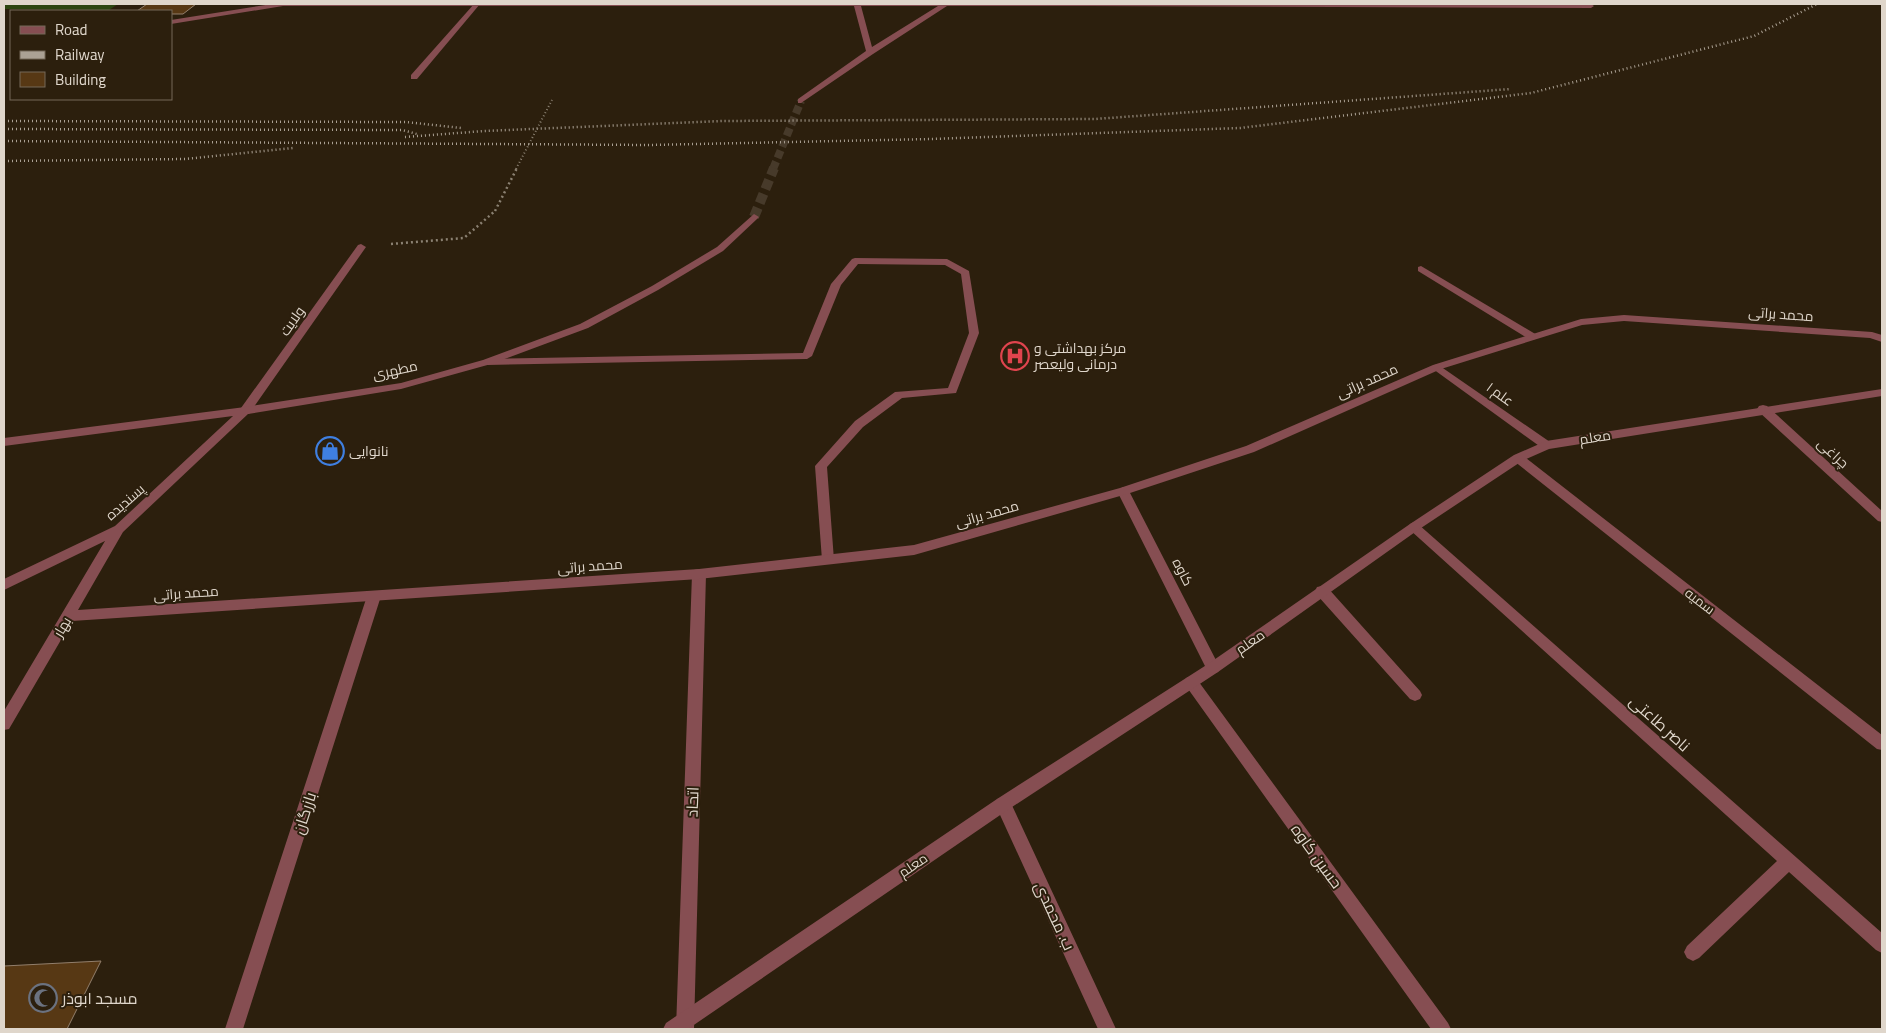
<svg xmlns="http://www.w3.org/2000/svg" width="1886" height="1033" font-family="Georgia,Cairo,serif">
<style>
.green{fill:#2c4510}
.building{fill:#573814;stroke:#927f6c}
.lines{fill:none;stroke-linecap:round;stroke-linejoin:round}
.tertiary-tunnel-far1{stroke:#473a2a;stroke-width:8;stroke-dasharray:8 4;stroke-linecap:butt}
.tertiary-tunnel{stroke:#473a2a;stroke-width:10;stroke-dasharray:10 5;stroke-linecap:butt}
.path{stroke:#8b8172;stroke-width:2.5;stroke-dasharray:2 3;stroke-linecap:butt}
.minor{fill:#864e52;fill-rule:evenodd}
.tertiary{fill:#864e52;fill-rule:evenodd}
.rail{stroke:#aba194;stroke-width:2.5;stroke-dasharray:1 3;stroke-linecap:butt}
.path-bridge-far1{stroke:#8b8172;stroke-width:2;stroke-dasharray:1 2.5;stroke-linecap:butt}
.path-bridge{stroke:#8b8172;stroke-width:2.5;stroke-dasharray:2 3;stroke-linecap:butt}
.labels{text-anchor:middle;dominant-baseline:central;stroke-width:4;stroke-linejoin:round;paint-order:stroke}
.street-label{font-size:14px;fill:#dfd6cb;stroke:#2c1f0d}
.poi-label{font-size:14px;fill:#dfd6cb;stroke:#2c1f0d;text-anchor:start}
.near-street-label{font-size:16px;fill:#dfd6cb;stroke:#2c1f0d}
.near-poi-label{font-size:16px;fill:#dfd6cb;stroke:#2c1f0d;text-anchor:start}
</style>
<rect width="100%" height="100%" fill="#2c1f0d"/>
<path class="green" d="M 4,4 L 118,4 L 109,10 L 4,9 Z"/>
<path class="building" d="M 147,4 L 196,4 L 183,14 L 171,14 L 171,11 L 137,11 Z
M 101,961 L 67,1029 L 4,1029 L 4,966 Z"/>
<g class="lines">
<path class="tertiary-tunnel-far1" d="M 773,169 L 801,101"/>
<path class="tertiary-tunnel" d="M 754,217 L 774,168"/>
<path class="path" d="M 391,244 L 464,238 L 495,211"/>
<path class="minor" d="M 474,4 L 480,4 L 417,79 L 411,79 L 411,75 Z
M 1086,4 L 1591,4 L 1594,6 L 1591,8 L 1089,6 Z
M 361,244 L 366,247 L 249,414 L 241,414 L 239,411 L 241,408 L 358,245 Z
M 855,258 L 947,259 L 969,271 L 979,333 L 956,393 L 902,398 L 863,427 L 827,467 L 834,560 L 833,563 L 823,563 L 822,560 L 815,466 L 855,421 L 895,392 L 948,388 L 969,333 L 961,274 L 945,265 L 858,264 L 841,285 L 812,356 L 807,359 L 487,365 L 482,362 L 487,359 L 803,353 L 831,284 L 852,259 Z
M 1421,266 L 1537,335 L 1538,337 L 1533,340 L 1529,339 L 1418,271 L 1418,267 Z
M 1437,364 L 1550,442 L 1552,445 L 1550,448 L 1542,448 L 1433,369 L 1432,367 Z
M 1763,405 L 1767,406 L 1882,511 L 1882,522 L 1878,521 L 1759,412 L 1757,409 L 1759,406 Z
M 1518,454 L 1522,455 L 1882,735 L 1882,750 L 1877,749 L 1514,461 L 1512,458 Z
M 1123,487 L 1129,491 L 1218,664 L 1220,668 L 1218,672 L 1213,674 L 1208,672 L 1117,491 Z
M 1414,522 L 1418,524 L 1882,933 L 1882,953 L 1876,950 L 1789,872 L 1699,958 L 1693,961 L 1687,958 L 1684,952 L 1687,946 L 1777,861 L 1410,530 L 1408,527 L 1410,524 Z
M 699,569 L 704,570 L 706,574 L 694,1029 L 676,1029 L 692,574 L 694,570 Z
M 1322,586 L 1327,587 L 1420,691 L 1422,695 L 1420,699 L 1415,701 L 1410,699 L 1317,595 L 1315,591 L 1317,587 Z
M 374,591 L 379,592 L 381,596 L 243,1029 L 225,1029 L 367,596 L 369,592 Z
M 1191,676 L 1196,678 L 1448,1023 L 1451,1029 L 1431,1029 L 1186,686 L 1184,682 L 1186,678 Z
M 1003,797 L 1009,799 L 1116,1029 L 1098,1029 L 995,804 L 997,799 Z"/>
<path class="tertiary" d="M 272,4 L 1092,4 L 1089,6 L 947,6 L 873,54 L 801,103 L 798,103 L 798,99 L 866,51 L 854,6 L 283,6 L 171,24 L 171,20 ZM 861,6 L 938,6 L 872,47 Z
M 754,214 L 759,217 L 757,219 L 723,251 L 658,290 L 588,328 L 491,364 L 401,389 L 248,414 L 123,532 L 78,610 L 699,569 L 914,545 L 1120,488 L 1246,446 L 1433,365 L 1581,319 L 1624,315 L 1872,332 L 1882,335 L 1882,342 L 1870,338 L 1624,321 L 1582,325 L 1441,369 L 1254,452 L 1127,494 L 914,555 L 699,579 L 72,621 L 9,729 L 4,730 L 4,711 L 105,541 L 4,590 L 4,579 L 115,526 L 233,416 L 4,446 L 4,438 L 245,407 L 401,383 L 483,360 L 580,324 L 652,286 L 717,247 Z
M 1882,389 L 1882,396 L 1549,449 L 1522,461 L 1418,530 L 1218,672 L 1009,809 L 688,1029 L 663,1029 L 666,1023 L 997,799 L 1208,664 L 1410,524 L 1514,455 L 1546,441 Z"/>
<path class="rail" d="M 4,121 L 406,122 L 461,128
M 4,129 L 402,130 L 417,134
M 405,137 L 484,131 L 722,121 L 1095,119 L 1511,89
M 4,141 L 650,145 L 931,139 L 1240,128 L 1531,93 L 1754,36 L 1817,4
M 4,161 L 185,159 L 293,148"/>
<path class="path-bridge-far1" d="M 516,169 L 552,100"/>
<path class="path-bridge" d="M 495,211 L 517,168"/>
</g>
<defs>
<symbol id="hospital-ring" viewBox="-11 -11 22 22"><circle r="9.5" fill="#2c1f0d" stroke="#e0444e" stroke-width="1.5"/><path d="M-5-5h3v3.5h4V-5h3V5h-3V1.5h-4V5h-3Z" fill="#e0444e"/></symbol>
<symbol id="shop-ring" viewBox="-11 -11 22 22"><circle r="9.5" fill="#2c1f0d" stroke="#3f7fe0" stroke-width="1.5"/><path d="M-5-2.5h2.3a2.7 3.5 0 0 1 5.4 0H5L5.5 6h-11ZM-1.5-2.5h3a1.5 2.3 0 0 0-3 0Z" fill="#3f7fe0"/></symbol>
<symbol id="mosque-ring" viewBox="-11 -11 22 22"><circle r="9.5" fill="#2c1f0d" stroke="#6b7280" stroke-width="1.5"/><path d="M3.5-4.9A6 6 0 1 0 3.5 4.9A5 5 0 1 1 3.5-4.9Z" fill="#6b7280"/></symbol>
</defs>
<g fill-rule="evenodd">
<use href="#hospital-ring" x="999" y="340" width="32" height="32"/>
<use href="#shop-ring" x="314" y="435" width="32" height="32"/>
<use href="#mosque-ring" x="27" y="982" width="32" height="32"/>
</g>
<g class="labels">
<g class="street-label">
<text transform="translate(1781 314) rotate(4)">محمد براتی</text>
<text transform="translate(292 321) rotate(-55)">ولایت</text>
<text transform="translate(395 370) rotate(-12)">مطهری</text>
<text transform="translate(1367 381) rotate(-24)">محمد براتی</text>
<text transform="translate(1500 394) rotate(36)">علم ۱</text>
<text transform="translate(1595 437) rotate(-9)">معلم</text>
<text transform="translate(1833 453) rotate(42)">چراغی</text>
<text transform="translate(125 502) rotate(-41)">پسندیده</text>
<text transform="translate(987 514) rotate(-16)">محمد براتی</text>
<text transform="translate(590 566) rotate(-4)">محمد براتی</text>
<text transform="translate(1183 572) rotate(63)">کاوه</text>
<text transform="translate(186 593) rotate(-4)">محمد براتی</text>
<text transform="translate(1700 601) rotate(38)">سمیه</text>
<text transform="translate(62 627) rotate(-59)">بهار</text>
<text transform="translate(1250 642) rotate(-35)">معلم</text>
<text transform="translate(913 865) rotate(-34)">معلم</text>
</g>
<g class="poi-label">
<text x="1034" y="348">مرکز بهداشتی و<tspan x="1034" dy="16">درمانی ولیعصر</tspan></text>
<text x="349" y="451">نانوایی</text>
</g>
<g class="near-street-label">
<text transform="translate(1660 723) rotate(42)">ناصر طاعتی</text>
<text transform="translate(692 802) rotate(-88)">اتحاد</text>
<text transform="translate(304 813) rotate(-72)">بازرگان</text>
<text transform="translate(1317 856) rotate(54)">حسین کاوه</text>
<text transform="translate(1055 916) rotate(65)">ب. محمدی</text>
</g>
<g class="near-poi-label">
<text x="62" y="998">مسجد ابوذر</text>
</g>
</g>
<rect width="1886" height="1033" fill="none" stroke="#dfd6cb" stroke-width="10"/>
<rect x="10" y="10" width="162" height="90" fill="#2c1f0d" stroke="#746859"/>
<rect x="20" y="26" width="25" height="8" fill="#864e52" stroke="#746859"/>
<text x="55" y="35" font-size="15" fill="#dfd6cb">Road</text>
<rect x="20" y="51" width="25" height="8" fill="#aba194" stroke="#746859"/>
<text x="55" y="60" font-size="15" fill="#dfd6cb">Railway</text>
<rect x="20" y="72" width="25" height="15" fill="#573814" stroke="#746859"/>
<text x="55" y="85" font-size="15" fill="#dfd6cb">Building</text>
</svg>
